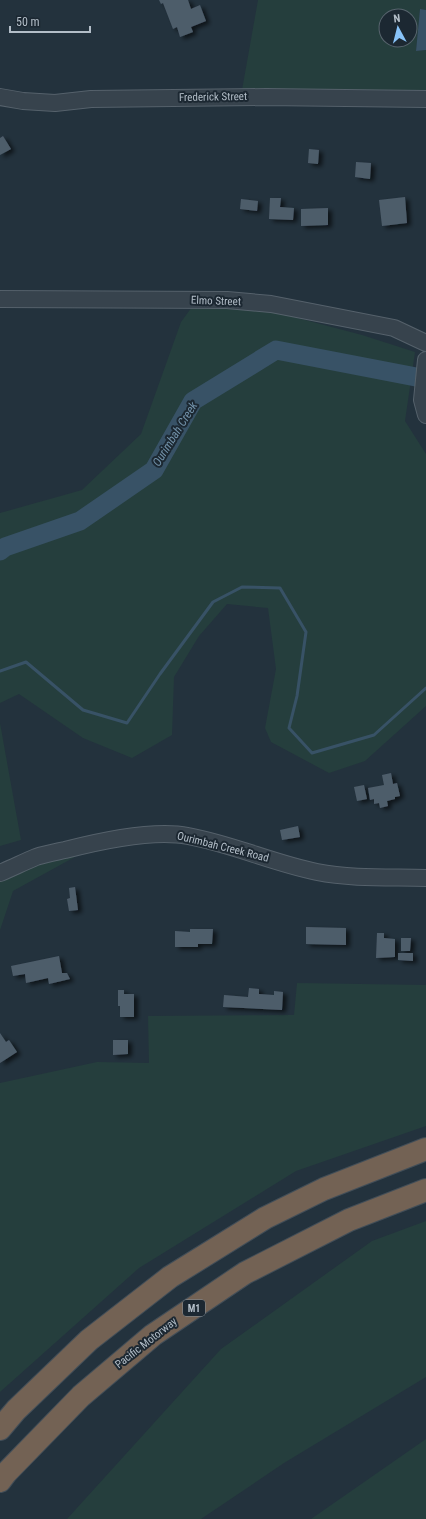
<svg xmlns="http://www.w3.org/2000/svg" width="426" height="1519" font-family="'Roboto Condensed',sans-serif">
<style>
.green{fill:#253e3d;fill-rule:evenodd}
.water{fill:#385266}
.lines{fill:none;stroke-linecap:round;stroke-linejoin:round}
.stream{stroke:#385266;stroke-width:3}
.river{stroke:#385266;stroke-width:19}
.building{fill:#4e5d6b;filter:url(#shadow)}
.minor-casing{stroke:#55616b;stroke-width:18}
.highway-casing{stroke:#424e58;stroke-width:24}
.minor{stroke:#37434d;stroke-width:16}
.highway{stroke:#736254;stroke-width:22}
.labels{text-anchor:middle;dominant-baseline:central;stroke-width:4;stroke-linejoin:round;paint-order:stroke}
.shield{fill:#1c2832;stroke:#86919b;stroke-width:1}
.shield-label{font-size:10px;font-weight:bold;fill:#b3bec8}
.street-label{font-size:11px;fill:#b3bec8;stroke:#1c2832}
.water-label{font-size:12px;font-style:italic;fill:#7393ab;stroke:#1c2832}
</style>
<defs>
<filter id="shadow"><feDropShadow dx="4" dy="2.5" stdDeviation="2" flood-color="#0009"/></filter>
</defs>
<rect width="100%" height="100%" fill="#23323d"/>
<path class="green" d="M 258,0 L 426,0 L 426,10 L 420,9 L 416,51 L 426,50 L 426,90 L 242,90 ZM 386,16 L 410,16 L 410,40 L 386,40 Z
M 192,307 L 267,310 L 362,335 L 415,352 L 405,421 L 426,454 L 426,706 L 365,761 L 329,773 L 271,742 L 265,728 L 276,669 L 268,608 L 227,604 L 199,636 L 174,677 L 172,735 L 132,758 L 83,738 L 19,694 L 0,703 L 0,513 L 82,490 L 141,434 L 181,322 Z
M 0,723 L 21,840 L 0,846 Z
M 82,853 L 13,891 L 0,930 L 0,881 L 34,866 Z
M 297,983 L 426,985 L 426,1126 L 296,1171 L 139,1268 L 0,1392 L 0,1083 L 97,1062 L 149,1063 L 148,1016 L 294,1015 Z
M 426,1221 L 426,1377 L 284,1463 L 201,1519 L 67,1519 L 221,1349 L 372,1241 Z
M 426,1439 L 426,1519 L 311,1519 Z"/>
<path class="water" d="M 420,9 L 426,10 L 426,50 L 416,51 Z"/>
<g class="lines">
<path class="stream" d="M 0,671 L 26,662 L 83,710 L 127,723 L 160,674 L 213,602 L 242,587 L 280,588 L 306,632 L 297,696 L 289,728 L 312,753 L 374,735 L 426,688"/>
<path class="river" d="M 0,551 L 5,547 L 80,521 L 154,470 L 193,401 L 276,350 L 426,379"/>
</g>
<path class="building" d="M 159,0 L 188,0 L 191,9 L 200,5 L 206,21 L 191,27 L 193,32 L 180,37 L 177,27 L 173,29 L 163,3 L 161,4 Z
M 3,136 L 11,149 L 0,155 L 0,138 Z
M 309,149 L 319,150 L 318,164 L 308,163 Z
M 356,162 L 371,163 L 370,179 L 355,177 Z
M 405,197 L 407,223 L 382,226 L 379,200 Z
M 270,198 L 281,198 L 280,207 L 294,208 L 293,220 L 269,219 Z
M 241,199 L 258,201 L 257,211 L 240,209 Z
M 328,208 L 328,225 L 301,226 L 301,209 Z
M 391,773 L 393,784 L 397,783 L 400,796 L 395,797 L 395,799 L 387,801 L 388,806 L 380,808 L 379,803 L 374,804 L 374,799 L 370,800 L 368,788 L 384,785 L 382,775 Z
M 364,785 L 367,799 L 357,801 L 354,787 Z
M 298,826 L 300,837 L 282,840 L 280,830 Z
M 75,887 L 78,910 L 69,911 L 67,899 L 70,898 L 69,888 Z
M 306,927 L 346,928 L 346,945 L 306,944 Z
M 190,929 L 213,929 L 212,944 L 198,944 L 198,947 L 175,947 L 175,931 L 190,932 Z
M 377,933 L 384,933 L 384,938 L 395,939 L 395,957 L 376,958 Z
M 401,938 L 411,938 L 410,951 L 401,951 Z
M 398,953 L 413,953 L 413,961 L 398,960 Z
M 59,956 L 62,973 L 67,973 L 70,979 L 49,984 L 48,978 L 26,983 L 25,974 L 13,976 L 11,966 Z
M 249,988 L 259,989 L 259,994 L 274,995 L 274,991 L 283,992 L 282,1010 L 223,1007 L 224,995 L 248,997 Z
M 118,990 L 124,990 L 124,994 L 134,994 L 134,1017 L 120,1017 L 120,1006 L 118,1006 Z
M 0,1033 L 6,1042 L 9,1040 L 17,1052 L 0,1063 Z
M 113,1040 L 128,1040 L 128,1054 L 113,1055 Z"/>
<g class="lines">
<defs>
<path id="minor" d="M 0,97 L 23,101 L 55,103 L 91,99 L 266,97 L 426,99
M 0,299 L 227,300 L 271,304 L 394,328 L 426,343
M 426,360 L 422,400 L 426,415
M 0,873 C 12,868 24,862 36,857 C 45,854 56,852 65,850 C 100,841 153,829 188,836 C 232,844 273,863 317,872 C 352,879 390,877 426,878"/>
<path id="highway" d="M 0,1429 L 16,1410 L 89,1340 L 170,1277 L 265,1218 L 324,1189 L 426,1149
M 0,1481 L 6,1473 L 81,1396 L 153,1335 L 245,1273 L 349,1220 L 426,1190"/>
</defs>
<use href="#minor" class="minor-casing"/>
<use href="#highway" class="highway-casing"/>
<use href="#minor" class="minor"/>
<use href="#highway" class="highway"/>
</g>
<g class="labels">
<rect class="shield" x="183" y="1300" width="22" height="16" rx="3"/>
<g class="shield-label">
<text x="194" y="1308">M1</text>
</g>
<g class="street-label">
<text transform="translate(213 97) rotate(-1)">Frederick Street</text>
<text transform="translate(216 301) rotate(2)">Elmo Street</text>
<text transform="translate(223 847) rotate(14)">Ourimbah Creek Road</text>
<text transform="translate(146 1343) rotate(-38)">Pacific Motorway</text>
</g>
<g class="water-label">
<text transform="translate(175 434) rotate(-58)">Ourimbah Creek</text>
</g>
</g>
<g transform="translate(398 28) rotate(353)"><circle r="19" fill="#1c2832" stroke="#58646e"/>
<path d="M0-3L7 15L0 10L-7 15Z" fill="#88c3f8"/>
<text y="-6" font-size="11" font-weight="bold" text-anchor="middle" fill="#b3bec8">N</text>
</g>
<path d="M10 26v6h80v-6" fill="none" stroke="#b3bec8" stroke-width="2"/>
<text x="16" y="26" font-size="12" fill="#b3bec8" stroke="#1c2832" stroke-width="3" paint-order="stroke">50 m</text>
</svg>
